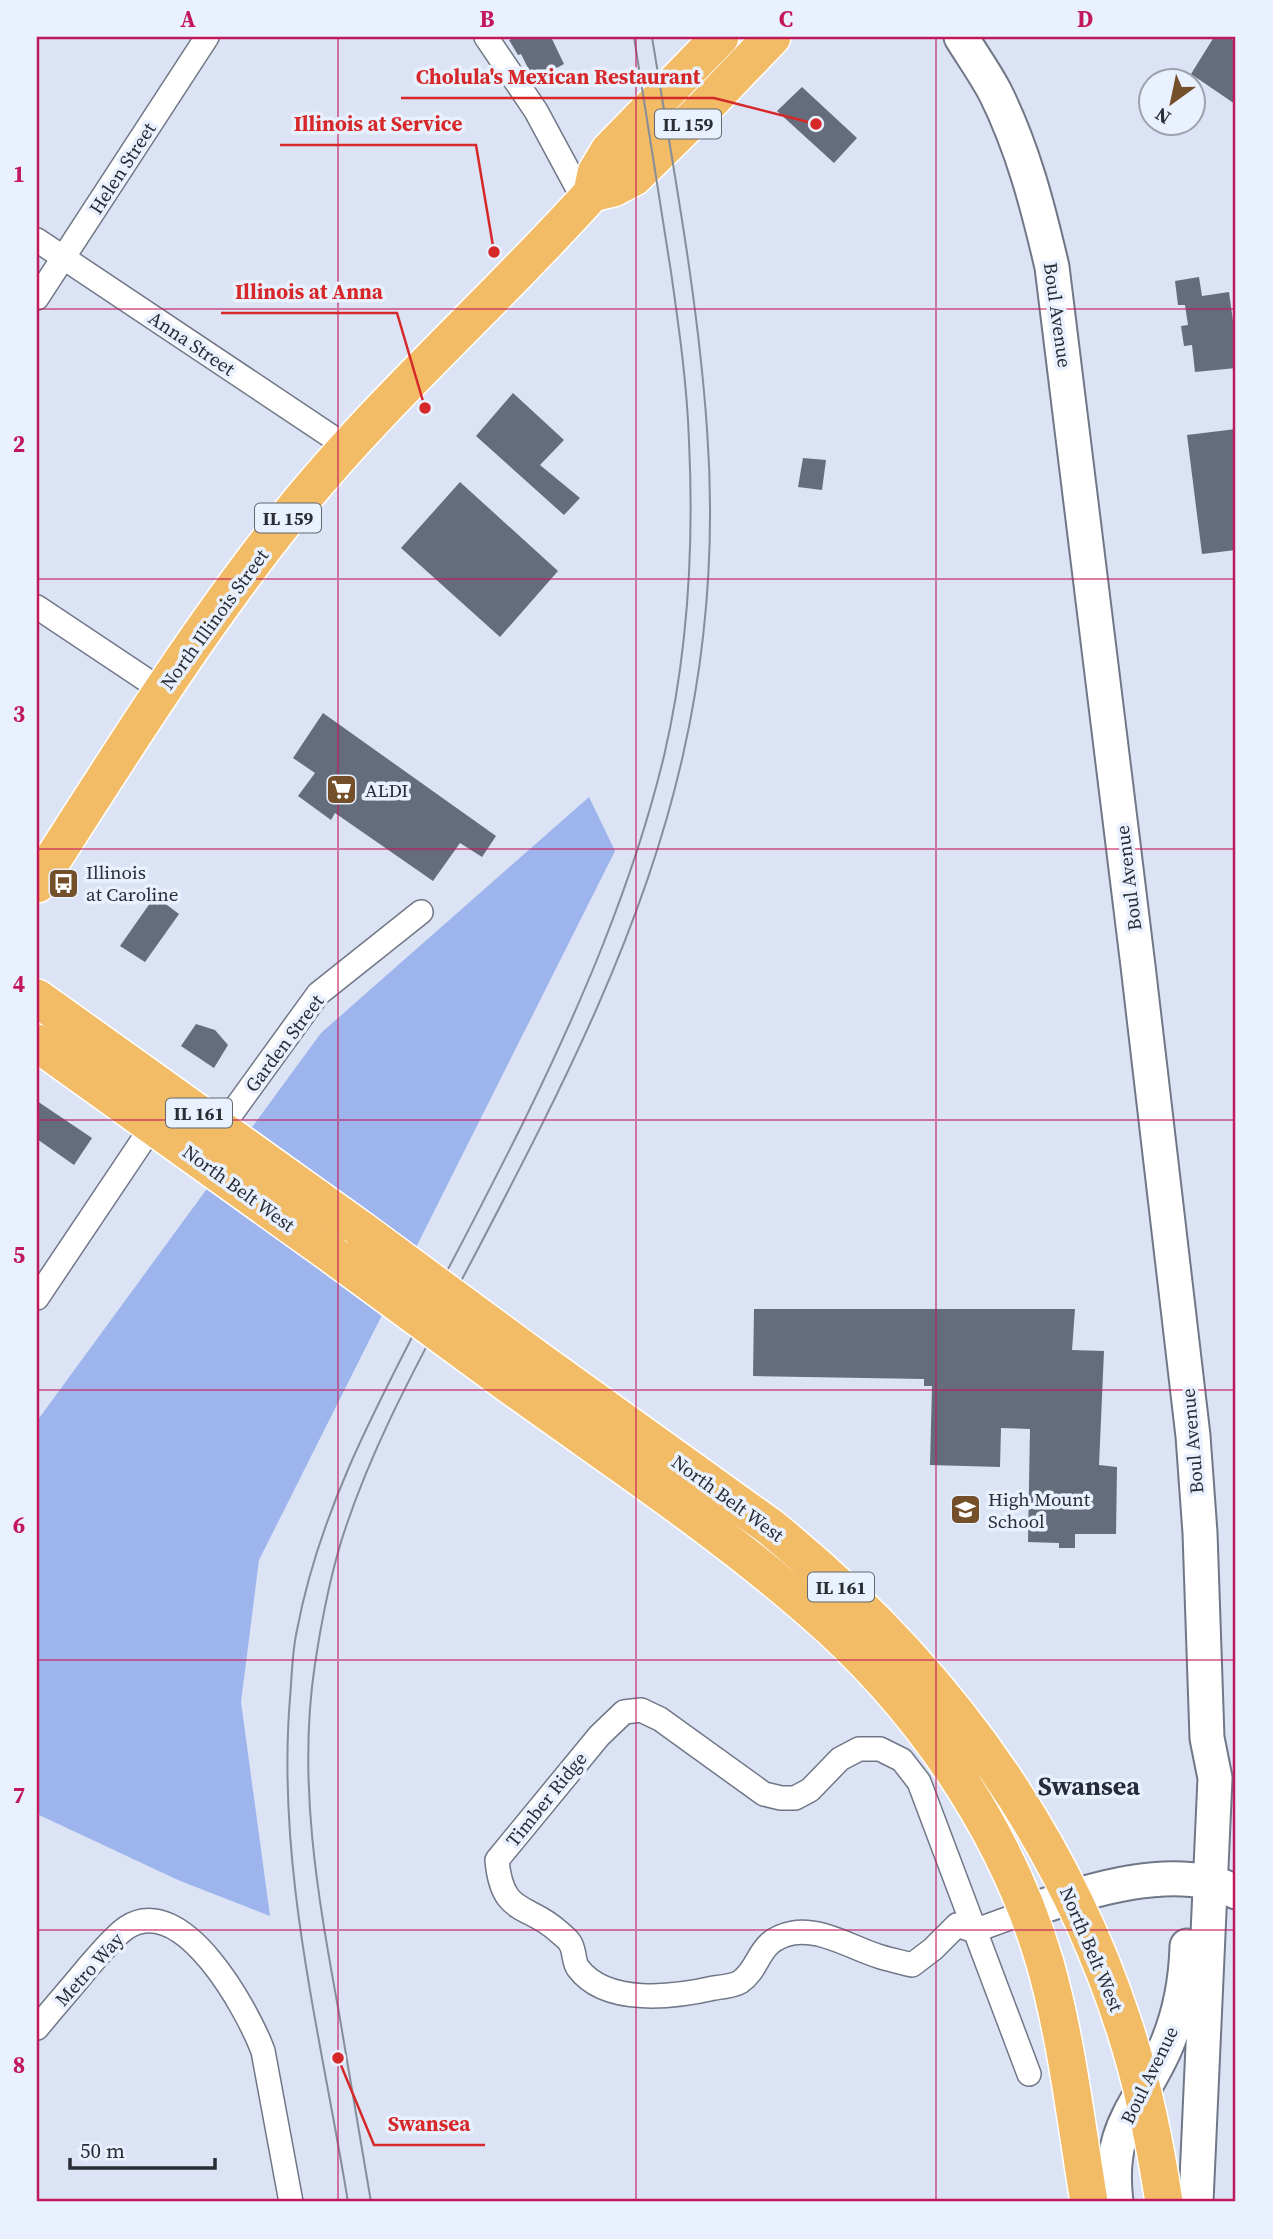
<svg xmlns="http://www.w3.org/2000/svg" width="1273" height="2239" font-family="'Source Serif 4',serif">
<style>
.green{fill:#9db5ec}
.building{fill:#656c7c}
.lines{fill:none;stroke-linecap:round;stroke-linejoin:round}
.street-casing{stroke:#707787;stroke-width:26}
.secondary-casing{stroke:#707787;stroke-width:37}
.primary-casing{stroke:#fff;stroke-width:40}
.street{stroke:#fff;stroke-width:23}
.secondary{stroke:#fff;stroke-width:33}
.primary{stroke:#f2bb66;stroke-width:37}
.tram{stroke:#878d99;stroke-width:2}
.primary-bridge-casing{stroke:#fff;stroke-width:40;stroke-linecap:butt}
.primary-bridge{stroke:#f2bb66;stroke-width:37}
.grid{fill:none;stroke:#c2185b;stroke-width:2;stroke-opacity:0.55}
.labels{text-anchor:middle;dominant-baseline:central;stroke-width:7;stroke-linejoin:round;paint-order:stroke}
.shield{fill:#e9f0fe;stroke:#636871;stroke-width:2}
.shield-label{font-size:18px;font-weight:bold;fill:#2a2d34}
.street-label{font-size:19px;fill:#2a2d34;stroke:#e9f0fe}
.poi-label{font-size:19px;fill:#2a2d34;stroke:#e9f0fe;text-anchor:start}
.district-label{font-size:26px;font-weight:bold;fill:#272c3a;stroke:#e9f0fe}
.leader{fill:none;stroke:#d62828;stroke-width:2.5}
.callout-dot{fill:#d62828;stroke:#e9f0fe;stroke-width:2.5}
.callout-label{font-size:21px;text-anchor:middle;font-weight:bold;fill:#d62828;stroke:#e9f0fe;stroke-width:7;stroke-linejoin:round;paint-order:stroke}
.neatline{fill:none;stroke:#c2185b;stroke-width:2.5}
.grid-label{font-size:23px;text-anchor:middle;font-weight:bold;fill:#c2185b}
</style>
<rect width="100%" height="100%" fill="#dbe3f4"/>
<path class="green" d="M 589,797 L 615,851 L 259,1560 L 241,1702 L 270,1916 L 178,1880 L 37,1814 L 37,1421 L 321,1033 Z"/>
<path class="building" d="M 516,37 L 551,37 L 564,64 L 534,80 L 521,54 L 518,55 L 509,40 Z
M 1214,37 L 1229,37 L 1236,42 L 1235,104 L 1191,74 Z
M 802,87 L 857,138 L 834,163 L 777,111 Z
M 1199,277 L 1202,296 L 1229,292 L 1236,343 L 1236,368 L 1195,372 L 1192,345 L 1184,346 L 1181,326 L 1188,325 L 1185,305 L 1178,305 L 1175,281 Z
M 513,393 L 564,440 L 540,465 L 580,498 L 564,515 L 476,436 Z
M 1236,429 L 1236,550 L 1202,554 L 1187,435 Z
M 803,458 L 826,460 L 822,490 L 798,487 Z
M 460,482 L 558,571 L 500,637 L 401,548 Z
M 323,713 L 496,836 L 482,857 L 460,843 L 433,881 L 335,813 L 331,820 L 298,796 L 315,773 L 293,758 Z
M 155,896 L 179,914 L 145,962 L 120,946 Z
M 196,1024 L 215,1030 L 228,1045 L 214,1068 L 181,1046 Z
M 37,1101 L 92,1138 L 74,1165 L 37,1139 Z
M 754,1309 L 1075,1309 L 1072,1350 L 1104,1351 L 1099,1465 L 1117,1467 L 1116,1534 L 1075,1534 L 1075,1548 L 1059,1548 L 1059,1543 L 1028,1542 L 1030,1429 L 1001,1428 L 1000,1467 L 930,1465 L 932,1386 L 924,1386 L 924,1379 L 753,1376 Z"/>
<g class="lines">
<defs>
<path id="street" d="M 486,37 L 536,111 L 585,202
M 37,240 L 347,447
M 37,298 L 207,37
M 37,607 L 163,691
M 221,1128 L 318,994 L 421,912
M 37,1298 L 153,1125
M 1026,1912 L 974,1931 L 957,1925 L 933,1949 L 912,1965 C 901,1962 891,1960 881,1957 C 854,1949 822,1928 793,1933 C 756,1940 762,1967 740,1982 C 733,1986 722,1987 714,1988 C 675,1997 606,2006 578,1968 C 573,1961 575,1950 570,1943 C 568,1939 562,1935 559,1932 C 528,1903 502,1917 497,1860 L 599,1736 L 624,1712 L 641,1710 L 660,1719 L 764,1794 L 781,1798 L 795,1798 L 810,1790 L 840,1759 L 859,1749 L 880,1749 L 902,1760 L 919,1782 L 1029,2074
M 37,2028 C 54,2007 72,1987 89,1966 C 101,1953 112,1938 126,1928 C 183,1890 248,2011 263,2051 L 291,2202"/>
<path id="secondary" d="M 961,37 C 972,55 985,73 995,92 C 1023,148 1038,207 1052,267 L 1138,966 L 1193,1436 L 1200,1533 L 1207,1738 L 1215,1778 L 1196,2202
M 1026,1912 C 1085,1891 1177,1861 1236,1892
M 1116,2202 C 1107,2128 1136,2111 1164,2051 C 1179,2018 1186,1982 1187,1946"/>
<path id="primary" d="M 592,193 L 613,188 L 634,177 L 704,108 L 772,37
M 37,884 C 118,758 197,630 291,513 C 383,399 494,302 592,193 L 596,173 L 609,151 L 720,37
M 37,998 L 360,1229
M 37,1043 L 334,1256
M 531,1355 L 769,1526 C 934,1659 1058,1823 1124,2026 C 1143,2084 1155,2143 1164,2202
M 510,1385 C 611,1458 717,1528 811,1610 C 918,1702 1005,1827 1045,1963 C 1067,2041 1076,2123 1089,2202"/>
</defs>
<use href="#street" class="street-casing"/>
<use href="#secondary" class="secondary-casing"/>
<use href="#primary" class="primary-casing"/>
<use href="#street" class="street"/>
<use href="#secondary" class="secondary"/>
<use href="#primary" class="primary"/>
<path class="tram" d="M 348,2202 C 321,2035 276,1868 290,1698 C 292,1675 292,1652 297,1630 C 318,1518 371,1416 423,1316 C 457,1253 490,1189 522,1125 C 580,1007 633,884 664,756 C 688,653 694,546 689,441 C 687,384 679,328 671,272 C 659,193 646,115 634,37
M 371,2202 C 360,2139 350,2076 339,2013 C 318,1898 297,1781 315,1664 C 321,1624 329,1582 341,1542 C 373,1439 430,1341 480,1245 C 562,1088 644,929 683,755 C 707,649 715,538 707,429 C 698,298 673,167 652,37"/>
<defs>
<path id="primary-bridge" d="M 360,1229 L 531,1355
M 334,1256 L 510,1385"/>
</defs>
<use href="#primary-bridge" class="primary-bridge-casing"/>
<use href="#primary-bridge" class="primary-bridge"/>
</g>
<path class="grid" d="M 338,37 L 338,2202M 636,37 L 636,2202M 936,37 L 936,2202M 37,309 L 1236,309M 37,579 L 1236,579M 37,849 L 1236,849M 37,1120 L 1236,1120M 37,1390 L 1236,1390M 37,1660 L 1236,1660M 37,1930 L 1236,1930"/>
<defs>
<symbol id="supermarket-square" viewBox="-11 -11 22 22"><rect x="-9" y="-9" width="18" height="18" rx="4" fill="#74502a" stroke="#e9f0fe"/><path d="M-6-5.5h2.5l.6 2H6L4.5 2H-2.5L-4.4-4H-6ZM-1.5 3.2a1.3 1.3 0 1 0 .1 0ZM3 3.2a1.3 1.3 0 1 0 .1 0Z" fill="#fff"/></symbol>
<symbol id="bus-square" viewBox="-11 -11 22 22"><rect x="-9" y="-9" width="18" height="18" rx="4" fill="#74502a" stroke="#e9f0fe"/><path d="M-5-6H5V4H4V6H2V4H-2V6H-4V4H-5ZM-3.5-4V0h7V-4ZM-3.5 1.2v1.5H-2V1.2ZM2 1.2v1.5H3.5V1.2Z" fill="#fff"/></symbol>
<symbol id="school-square" viewBox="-11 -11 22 22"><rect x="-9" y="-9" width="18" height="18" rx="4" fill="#74502a" stroke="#e9f0fe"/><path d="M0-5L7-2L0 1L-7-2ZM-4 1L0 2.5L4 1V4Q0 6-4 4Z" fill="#fff"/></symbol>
</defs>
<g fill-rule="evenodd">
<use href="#supermarket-square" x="324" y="772" width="35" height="35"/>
<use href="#bus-square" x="46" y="866" width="35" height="35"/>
<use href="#school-square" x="948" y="1492" width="35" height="35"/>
</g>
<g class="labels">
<g class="shield">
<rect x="655" y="109.5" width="66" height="29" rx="5"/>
<rect x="255" y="503.5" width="66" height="29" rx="5"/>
<rect x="166" y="1098.5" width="66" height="29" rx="5"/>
<rect x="808" y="1572.5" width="66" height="29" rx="5"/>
</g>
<g class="shield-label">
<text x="688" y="124">IL 159</text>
<text x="288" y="518">IL 159</text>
<text x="199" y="1113">IL 161</text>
<text x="841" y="1587">IL 161</text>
</g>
<g class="street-label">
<text transform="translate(122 168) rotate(-57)">Helen Street</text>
<text transform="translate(1058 315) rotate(82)">Boul Avenue</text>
<text transform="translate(192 343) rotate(34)">Anna Street</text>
<text transform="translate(214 619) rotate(-54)">North Illinois Street</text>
<text transform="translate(1128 878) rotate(-97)">Boul Avenue</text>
<text transform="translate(284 1043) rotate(-53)">Garden Street</text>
<text transform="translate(239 1188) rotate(36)">North Belt West</text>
<text transform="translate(1192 1441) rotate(-95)">Boul Avenue</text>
<text transform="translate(728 1498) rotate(36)">North Belt West</text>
<text transform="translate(546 1799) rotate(-51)">Timber Ridge</text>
<text transform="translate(1092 1949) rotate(67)">North Belt West</text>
<text transform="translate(89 1969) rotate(-48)">Metro Way</text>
<text transform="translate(1149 2075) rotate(-64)">Boul Avenue</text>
</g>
<g class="poi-label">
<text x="365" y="790">ALDI</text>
<text x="86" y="872">Illinois<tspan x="86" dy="22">at Caroline</tspan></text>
<text x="988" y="1499">High Mount<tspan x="988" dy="22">School</tspan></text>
</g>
<g class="district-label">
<text x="1089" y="1786">Swansea</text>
</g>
</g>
<path class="leader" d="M816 124L714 98H401M494 252L476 145H280M425 408L397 313H221M338 2058L374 2145H485"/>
<g class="callout-dot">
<circle cx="816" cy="124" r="7"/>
<circle cx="494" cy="252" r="7"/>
<circle cx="425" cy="408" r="7"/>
<circle cx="338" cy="2058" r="7"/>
</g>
<g class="callout-label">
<text x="558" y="84">Cholula's Mexican Restaurant</text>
<text x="378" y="131">Illinois at Service</text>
<text x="309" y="299">Illinois at Anna</text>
<text x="429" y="2131">Swansea</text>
</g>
<rect width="1273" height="2239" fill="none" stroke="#e9f0fe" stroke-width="77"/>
<g transform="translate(1172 102) rotate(213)"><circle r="33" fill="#e9f0fe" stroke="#9da2ad" stroke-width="2"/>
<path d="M0-5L12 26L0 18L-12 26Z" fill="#74502a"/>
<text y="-10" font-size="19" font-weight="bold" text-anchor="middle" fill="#2a2d34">N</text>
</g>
<path d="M70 2158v10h145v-10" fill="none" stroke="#2a2d34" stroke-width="3.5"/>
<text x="80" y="2158" font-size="21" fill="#2a2d34" stroke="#e9f0fe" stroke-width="5" paint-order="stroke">50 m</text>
<rect x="38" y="38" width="1196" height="2162" class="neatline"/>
<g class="grid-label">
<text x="188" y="27">A</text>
<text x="487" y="27">B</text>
<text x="786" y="27">C</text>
<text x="1085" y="27">D</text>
<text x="19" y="182">1</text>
<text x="19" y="452">2</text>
<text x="19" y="722">3</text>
<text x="19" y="992">4</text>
<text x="19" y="1263">5</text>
<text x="19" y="1533">6</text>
<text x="19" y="1803">7</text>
<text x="19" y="2073">8</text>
</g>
</svg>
